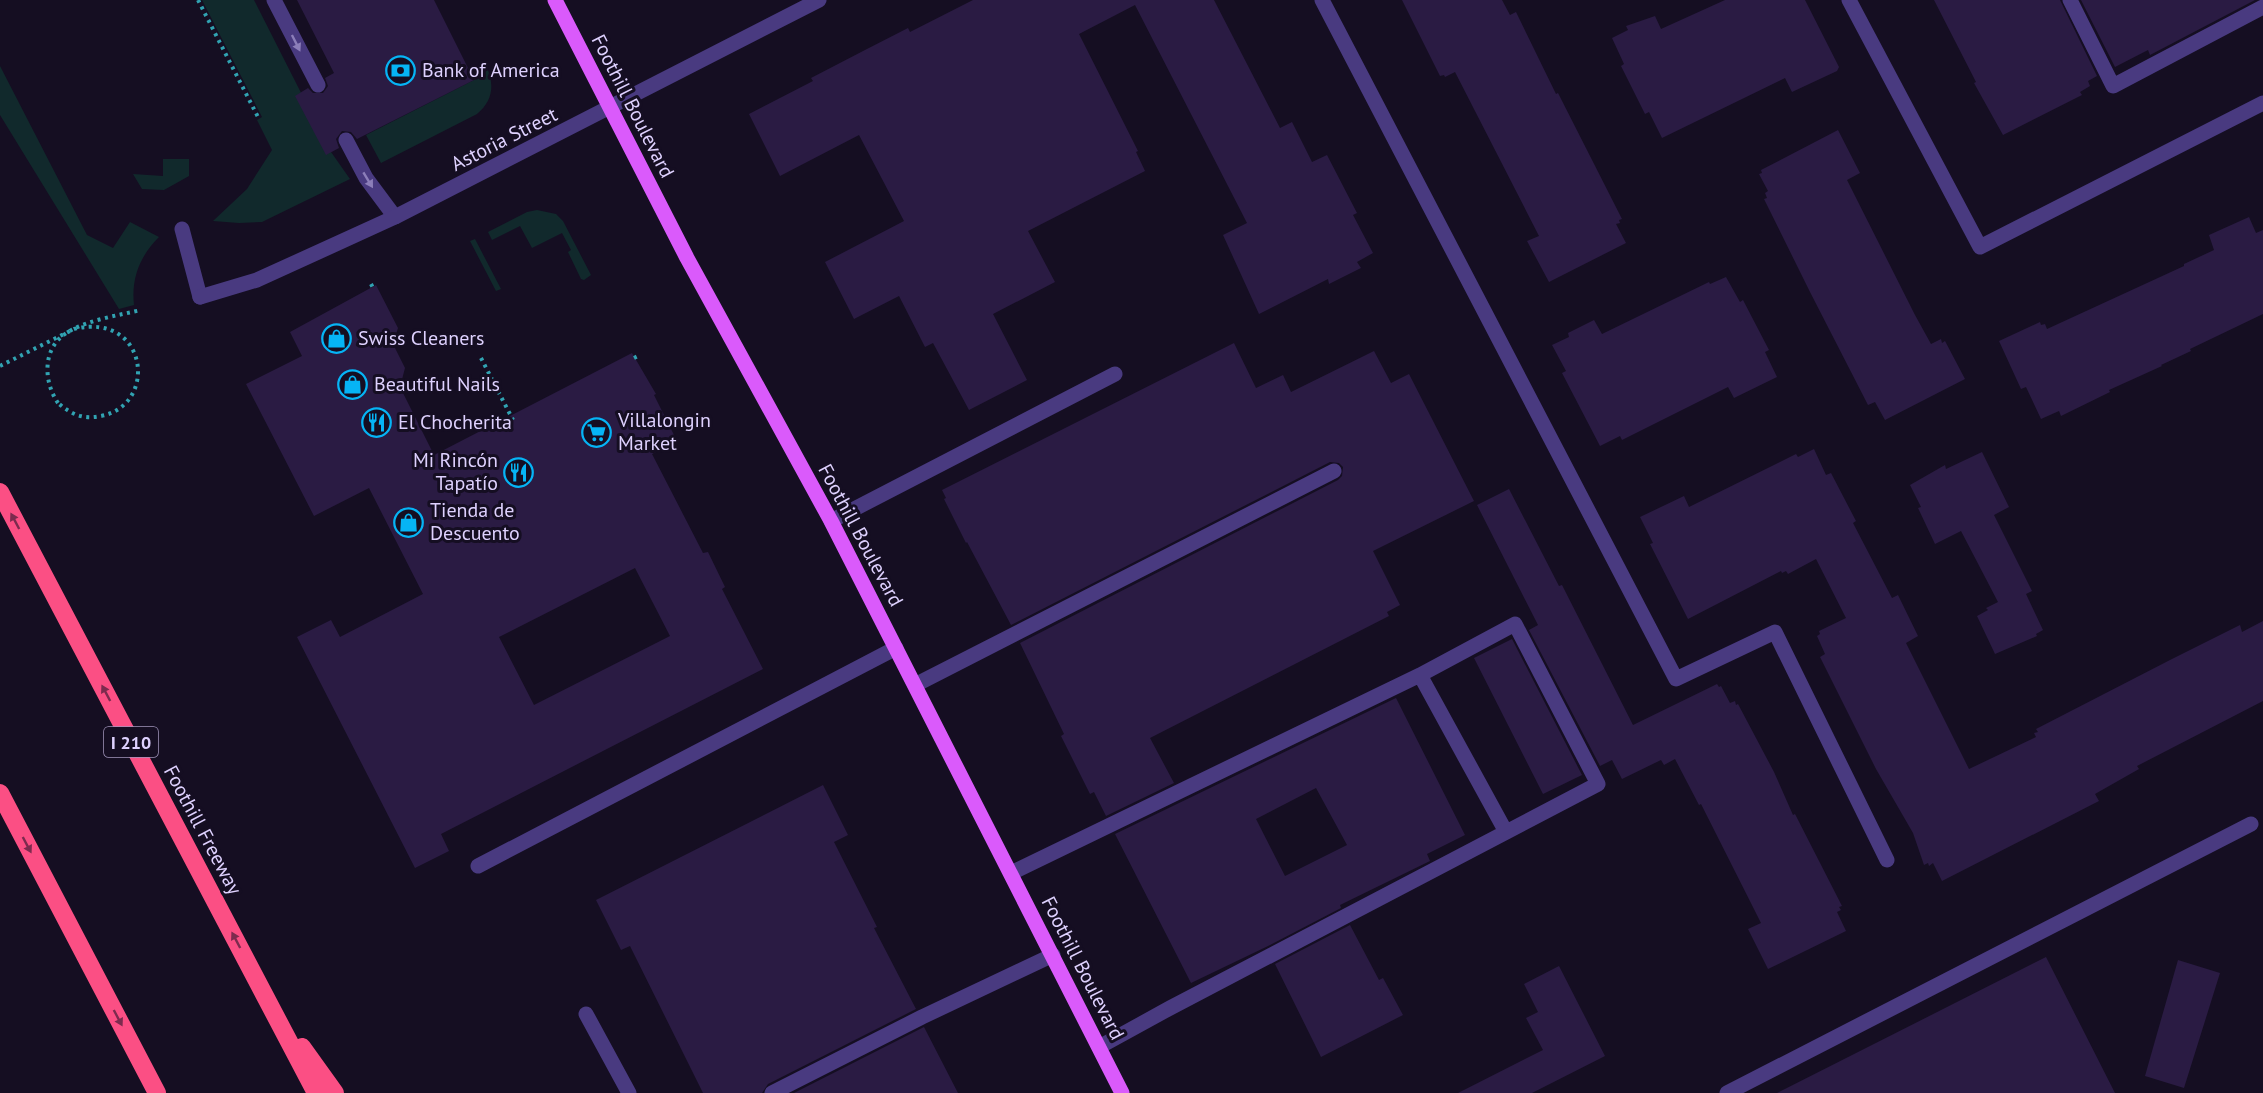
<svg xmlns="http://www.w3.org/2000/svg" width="2263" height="1093" font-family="'PT Sans',sans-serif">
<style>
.green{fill:#11292c}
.building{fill:#2a1b43;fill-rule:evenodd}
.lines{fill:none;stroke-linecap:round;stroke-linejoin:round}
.path{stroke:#31a3b2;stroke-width:4;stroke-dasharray:3 4.5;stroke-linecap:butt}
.lane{stroke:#493a80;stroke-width:15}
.street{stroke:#493a80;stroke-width:15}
.primary{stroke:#da5afb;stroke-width:15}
.highway{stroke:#fb4f84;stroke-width:18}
.path-bridge{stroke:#31a3b2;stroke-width:4;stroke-dasharray:3 4.5;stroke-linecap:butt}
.oneway{fill:#8c7eb9}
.oneway2{fill:#7c2b4e}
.labels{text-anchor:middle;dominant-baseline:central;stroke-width:6;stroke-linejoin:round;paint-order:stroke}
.shield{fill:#150e22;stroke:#a296bc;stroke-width:1.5}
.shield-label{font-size:18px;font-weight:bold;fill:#ded1fe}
.poi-label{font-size:20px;fill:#ded1fe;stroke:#150e22;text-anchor:start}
.street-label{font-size:20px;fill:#ded1fe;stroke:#150e22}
</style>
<rect width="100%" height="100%" fill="#150e22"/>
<path class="green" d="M 202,0 L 254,0 L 331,152 L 350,179 L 262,222 L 239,223 L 213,221 L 247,189 L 272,150 L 257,120 L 262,117 Z
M 0,66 L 87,235 L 113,248 L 130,222 L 159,237 C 140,256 131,278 134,305 L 119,309 L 0,115 Z
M 486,66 C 495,84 493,101 477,114 L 381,163 L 366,135 L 474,80 L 471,73 Z
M 163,159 L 189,159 L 189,176 L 164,190 L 142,189 L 133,174 L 163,176 Z
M 537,210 L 556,214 L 563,221 L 591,275 L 584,280 L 581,279 L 568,252 L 571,250 L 562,233 L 532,248 L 520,226 L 492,240 L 488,232 L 527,212 Z
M 475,239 L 501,289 L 496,291 L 470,241 Z"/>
<path class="building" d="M 297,0 L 434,0 L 474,80 L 357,139 L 351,132 L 342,131 L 336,139 L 339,148 L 326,155 L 295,96 L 308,88 L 313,93 L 323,93 L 328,86 L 325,78 L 334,73 Z
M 973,0 L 1214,0 L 1280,128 L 1292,122 L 1312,162 L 1327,155 L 1357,213 L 1353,215 L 1373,253 L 1357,262 L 1361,268 L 1329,284 L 1328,279 L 1259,314 L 1223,235 L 1247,223 L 1135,5 L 1079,34 L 1138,151 L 1136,152 L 1145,171 L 1028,231 L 1055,282 L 993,314 L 1027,380 L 969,410 L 933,343 L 925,347 L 899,296 L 854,319 L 825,262 L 904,221 L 859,135 L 780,176 L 749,114 L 813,81 L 811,78 L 865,50 L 908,28 L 910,32 Z
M 1402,0 L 1502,0 L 1510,15 L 1516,12 L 1556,94 L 1558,93 L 1622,219 L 1619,220 L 1620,223 L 1616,224 L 1626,243 L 1549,282 L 1527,241 L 1539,236 L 1455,72 L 1445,77 L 1444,75 L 1440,76 Z
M 1725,0 L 1805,0 L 1839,67 L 1837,71 L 1792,92 L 1785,78 L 1662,138 L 1649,112 L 1645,114 L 1621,66 L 1624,64 L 1612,38 L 1628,30 L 1626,26 L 1655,16 L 1661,29 Z
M 1934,0 L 2060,0 L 2097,76 L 2088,81 L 2090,86 L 2080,92 L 2082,95 L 2003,135 L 1974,83 L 1976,82 Z
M 2081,0 L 2255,0 L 2150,55 L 2148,50 L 2115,67 Z
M 1838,130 L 1860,173 L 1847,180 L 1915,315 L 1931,344 L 1941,339 L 1942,343 L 1945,341 L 1965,379 L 1885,420 L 1875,402 L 1868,405 L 1810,292 L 1764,199 L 1767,198 L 1765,193 L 1768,191 L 1759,174 L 1762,173 L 1761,170 Z
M 2249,217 L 2256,233 L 2263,230 L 2263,314 L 2190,349 L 2191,351 L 2161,365 L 2162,366 L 2109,390 L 2110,392 L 2061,416 L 2059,411 L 2041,419 L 2026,387 L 2021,389 L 1999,341 L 2040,322 L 2041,325 L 2045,324 L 2047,329 L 2184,266 L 2184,264 L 2214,250 L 2209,235 Z
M 1726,277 L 1740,302 L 1743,300 L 1769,350 L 1765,352 L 1777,377 L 1734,398 L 1728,387 L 1622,440 L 1620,436 L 1600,446 L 1562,373 L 1566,371 L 1552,345 L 1569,337 L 1568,333 L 1594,320 L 1602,334 L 1709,282 L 1710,284 Z
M 376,285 L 398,328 L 393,344 L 405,368 L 400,387 L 434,455 L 632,353 L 656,394 L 654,395 L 677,441 L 652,454 L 703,553 L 708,552 L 725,587 L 722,589 L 763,669 L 441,834 L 449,851 L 415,868 L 297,637 L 331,620 L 340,637 L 423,594 L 369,488 L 314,516 L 246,384 L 302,356 L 290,332 ZM 635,568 L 670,636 L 534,705 L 499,637 Z
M 1234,343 L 1256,388 L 1283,375 L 1291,392 L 1374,351 L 1391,383 L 1409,374 L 1474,501 L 1373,551 L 1400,605 L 1387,612 L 1389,616 L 1150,738 L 1174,783 L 1106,816 L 1094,792 L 1090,794 L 1061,736 L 1064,734 L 1020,643 L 1338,480 L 1342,476 L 1343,467 L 1339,463 L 1330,462 L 1011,625 L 967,542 L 966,543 L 944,499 L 946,498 L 942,490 Z
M 1814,449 L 1826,475 L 1831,473 L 1856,521 L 1853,523 L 1892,598 L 1898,595 L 1918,636 L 1906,643 L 1969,769 L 2036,737 L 2034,733 L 2038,732 L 2036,729 L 2170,660 L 2240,625 L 2242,632 L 2263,621 L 2263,701 L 2137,766 L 2139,769 L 2095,794 L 2099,801 L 1942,881 L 1933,863 L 1929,866 L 1928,863 L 1924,865 L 1913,833 L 1876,769 L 1820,657 L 1825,654 L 1817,636 L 1820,634 L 1819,631 L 1846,618 L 1816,559 L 1788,574 L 1786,571 L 1782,573 L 1781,571 L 1688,619 L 1650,544 L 1653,543 L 1640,517 L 1684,496 L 1689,507 L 1796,454 L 1798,457 Z
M 1982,452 L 2009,507 L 1994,515 L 2032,591 L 2026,594 L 2043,630 L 2036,634 L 2037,636 L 1995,654 L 1977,616 L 1988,610 L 1986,608 L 1998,602 L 1961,531 L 1935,544 L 1918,508 L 1921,507 L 1910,485 L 1945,465 L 1946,469 Z
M 1509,489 L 1559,586 L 1562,585 L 1633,725 L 1717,684 L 1719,687 L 1721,686 L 1730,703 L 1735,701 L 1736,705 L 1738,704 L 1774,772 L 1793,815 L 1795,814 L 1842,906 L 1839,907 L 1841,910 L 1837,912 L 1846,931 L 1768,969 L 1748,929 L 1761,923 L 1701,804 L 1699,805 L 1675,759 L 1664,765 L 1661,760 L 1622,779 L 1612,760 L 1600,766 L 1529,630 L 1538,625 L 1477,505 Z
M 1512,639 L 1582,775 L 1543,794 L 1474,658 Z
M 1396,698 L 1465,835 L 1427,854 L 1430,861 L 1340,905 L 1341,908 L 1266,947 L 1191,983 L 1115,834 ZM 1316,788 L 1347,845 L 1285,876 L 1256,819 Z
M 823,785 L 848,835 L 834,842 L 877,927 L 874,928 L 916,1009 L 768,1084 L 762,1093 L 703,1093 L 630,946 L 621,950 L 596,900 Z
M 1350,925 L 1379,980 L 1383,978 L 1403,1015 L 1321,1057 L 1275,964 Z
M 2046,957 L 2115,1093 L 1777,1093 Z
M 2178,960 L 2220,973 L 2184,1088 L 2145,1076 Z
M 1559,966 L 1605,1056 L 1532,1093 L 1458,1093 L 1543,1050 L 1526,1018 L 1538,1012 L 1524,984 Z
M 924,1027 L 958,1093 L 794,1093 Z"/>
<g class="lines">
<path class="path" d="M 198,0 L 259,119
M 371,284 L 374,290
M 481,358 L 513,420
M 634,358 L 638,356
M 58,403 C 43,381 42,347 68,332 C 87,320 120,315 141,310"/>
<path class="lane" d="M 274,0 L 318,85
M 1322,0 L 1676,679 L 1775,632 L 1887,860
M 1849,0 L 1980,247 L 2263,103
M 2070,0 L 2113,86 L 2263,7
M 346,140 L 366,178 L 395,217
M 182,229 L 200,297
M 831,521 L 1115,374
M 1420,675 L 1506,832
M 915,685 L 1334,471
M 478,866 L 896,648
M 1011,873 L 1420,675 L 1515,624 L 1598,784 L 1170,1008 L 1099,1047
M 586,1014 L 629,1093
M 772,1093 L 922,1017 L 1053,955
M 1727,1093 L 2251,824"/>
<path class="street" d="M 200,297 L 257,280 L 395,217 L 819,0"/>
<path class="primary" d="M 555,0 L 687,258 L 831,521 L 1122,1093"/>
<path class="highway" d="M 0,492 L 316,1093
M 0,793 L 157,1093
M 302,1047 L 335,1093"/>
<path class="path-bridge" d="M 0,366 L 74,329 C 148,311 159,405 101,416 C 83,420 71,414 58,403"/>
</g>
<defs><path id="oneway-solid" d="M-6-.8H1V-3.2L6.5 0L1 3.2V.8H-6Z" transform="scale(1.5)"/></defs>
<g class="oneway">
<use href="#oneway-solid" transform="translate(296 43) rotate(63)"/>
<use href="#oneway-solid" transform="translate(368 180) rotate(59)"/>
</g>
<g class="oneway2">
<use href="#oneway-solid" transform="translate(15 521) rotate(-118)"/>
<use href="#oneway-solid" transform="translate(106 693) rotate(-118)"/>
<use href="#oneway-solid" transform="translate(27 845) rotate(62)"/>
<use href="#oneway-solid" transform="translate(236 940) rotate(-118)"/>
<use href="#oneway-solid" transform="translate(118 1018) rotate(62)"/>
</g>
<defs>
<symbol id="bank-ring" viewBox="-11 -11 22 22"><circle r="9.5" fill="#150e22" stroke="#06b4f5" stroke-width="1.5"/><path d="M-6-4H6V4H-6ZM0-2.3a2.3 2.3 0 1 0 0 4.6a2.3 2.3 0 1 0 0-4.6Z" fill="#06b4f5"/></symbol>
<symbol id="shop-ring" viewBox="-11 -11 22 22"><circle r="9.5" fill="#150e22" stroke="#06b4f5" stroke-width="1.5"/><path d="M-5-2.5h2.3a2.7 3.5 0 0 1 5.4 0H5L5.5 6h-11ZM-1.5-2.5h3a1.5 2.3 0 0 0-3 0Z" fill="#06b4f5"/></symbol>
<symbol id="restaurant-ring" viewBox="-11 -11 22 22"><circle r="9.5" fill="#150e22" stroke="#06b4f5" stroke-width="1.5"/><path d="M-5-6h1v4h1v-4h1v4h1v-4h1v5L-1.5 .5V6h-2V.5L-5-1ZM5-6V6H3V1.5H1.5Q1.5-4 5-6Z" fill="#06b4f5"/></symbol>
<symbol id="supermarket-ring" viewBox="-11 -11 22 22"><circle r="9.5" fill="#150e22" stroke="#06b4f5" stroke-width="1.5"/><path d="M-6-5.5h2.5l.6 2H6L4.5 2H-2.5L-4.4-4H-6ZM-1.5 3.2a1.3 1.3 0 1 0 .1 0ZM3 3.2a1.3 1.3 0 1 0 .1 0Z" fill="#06b4f5"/></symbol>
</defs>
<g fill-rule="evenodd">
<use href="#bank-ring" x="384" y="54" width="33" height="33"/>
<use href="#shop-ring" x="320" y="322" width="33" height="33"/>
<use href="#shop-ring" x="336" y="368" width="33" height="33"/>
<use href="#restaurant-ring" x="360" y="406" width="33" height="33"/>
<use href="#supermarket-ring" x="580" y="416" width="33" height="33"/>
<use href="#restaurant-ring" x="502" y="456" width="33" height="33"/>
<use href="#shop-ring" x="392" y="506" width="33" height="33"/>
</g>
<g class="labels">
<rect class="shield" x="104" y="727" width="54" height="30" rx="4.5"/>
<g class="shield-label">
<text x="131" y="742">I 210</text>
</g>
<g class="poi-label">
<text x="422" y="70">Bank of America</text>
<text x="358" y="338">Swiss Cleaners</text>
<text x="374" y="384">Beautiful Nails</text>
<text x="618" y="420">Villalongin<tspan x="618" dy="23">Market</tspan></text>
<text x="398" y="422">El Chocherita</text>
<text x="498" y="460" text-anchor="end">Mi Rincón<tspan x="498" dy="23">Tapatío</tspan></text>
<text x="430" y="510">Tienda de<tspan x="430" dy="23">Descuento</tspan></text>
</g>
<g class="street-label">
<text transform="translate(633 106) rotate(63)">Foothill Boulevard</text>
<text transform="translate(504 139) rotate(-27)">Astoria Street</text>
<text transform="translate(861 535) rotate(62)">Foothill Boulevard</text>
<text transform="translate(203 830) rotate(62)">Foothill Freeway</text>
<text transform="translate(1083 968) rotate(63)">Foothill Boulevard</text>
</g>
</g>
</svg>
